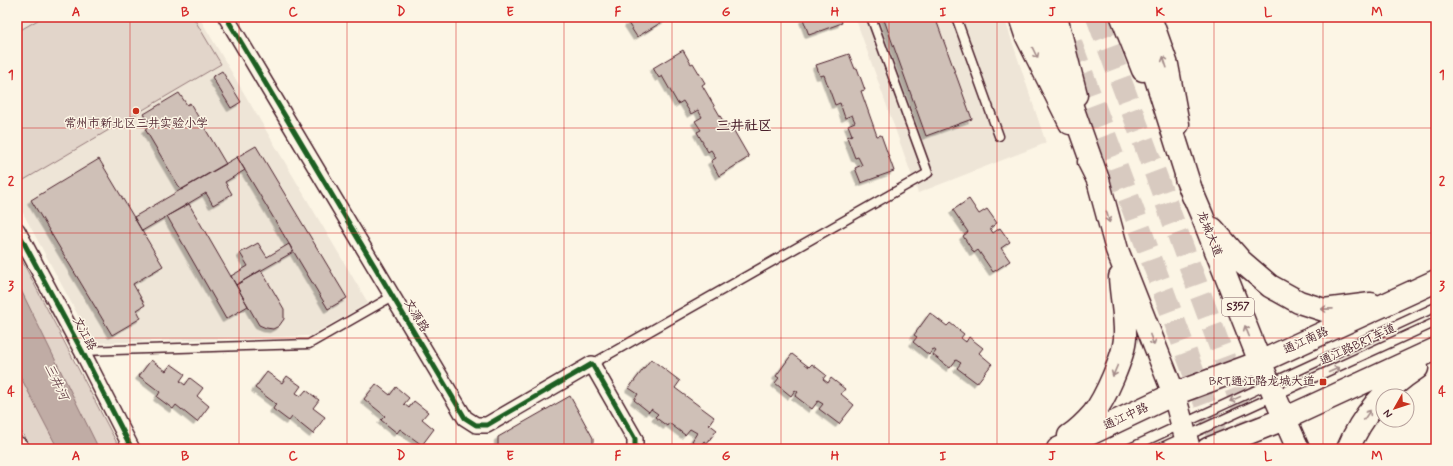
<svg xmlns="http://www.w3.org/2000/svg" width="1453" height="466" font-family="Mynerve,'LXGW WenKai TC',sans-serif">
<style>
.built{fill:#eee5d7}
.green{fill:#e2d5ca;stroke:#967a7a}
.water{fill:#c0aca5;stroke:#917474}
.building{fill:#cfc0b7;stroke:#4a1f2b;filter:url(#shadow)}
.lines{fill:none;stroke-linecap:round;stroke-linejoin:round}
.trunk-tunnel{stroke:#d8cac0;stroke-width:22;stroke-dasharray:22 11;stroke-linecap:butt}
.service-casing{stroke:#4a1f2b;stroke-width:11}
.minor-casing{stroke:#4a1f2b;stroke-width:18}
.secondary-casing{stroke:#4a1f2b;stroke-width:25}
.primary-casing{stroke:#4a1f2b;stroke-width:25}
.trunk-casing{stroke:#4a1f2b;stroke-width:25}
.service{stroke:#fcf5e5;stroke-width:8}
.minor{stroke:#fcf5e5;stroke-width:15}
.secondary{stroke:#fcf5e5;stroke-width:22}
.primary{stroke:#fcf5e5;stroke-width:22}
.trunk{stroke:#fcf5e5;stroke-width:22}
.cycleway-casing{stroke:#fcf5e5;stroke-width:8}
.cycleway{stroke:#1b5e20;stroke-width:5}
.oneway{stroke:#a38a88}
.grid{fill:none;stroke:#d62828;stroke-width:1;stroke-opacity:0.55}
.poi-dot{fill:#c8321e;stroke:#fcf5e5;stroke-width:1.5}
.labels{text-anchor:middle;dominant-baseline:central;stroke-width:3;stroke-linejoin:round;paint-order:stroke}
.shield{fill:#fcf5e5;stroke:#7f5f63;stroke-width:1}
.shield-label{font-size:11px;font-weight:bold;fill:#4a1f2b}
.poi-label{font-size:12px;fill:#4a1f2b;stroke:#fcf5e5}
.street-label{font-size:12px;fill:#4a1f2b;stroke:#fcf5e5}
.water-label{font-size:13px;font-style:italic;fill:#6d4950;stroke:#fcf5e5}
.quarter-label{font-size:14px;font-weight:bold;fill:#4a1f2b;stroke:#fcf5e5}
.neatline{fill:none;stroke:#d62828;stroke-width:1.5}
.grid-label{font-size:13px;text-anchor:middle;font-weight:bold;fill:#d62828}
</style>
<defs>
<filter id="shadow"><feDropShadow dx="-3.5" dy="3.5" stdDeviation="0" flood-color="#0004"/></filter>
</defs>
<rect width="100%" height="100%" fill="#fcf5e5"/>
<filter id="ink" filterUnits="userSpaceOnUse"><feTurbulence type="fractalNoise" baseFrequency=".025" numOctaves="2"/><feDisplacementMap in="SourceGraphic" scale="8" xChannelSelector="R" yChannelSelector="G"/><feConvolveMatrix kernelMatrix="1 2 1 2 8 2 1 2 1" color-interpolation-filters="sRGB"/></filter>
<g filter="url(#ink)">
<path class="built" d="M 21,17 L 199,17 L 368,303 L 310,336 L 93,343 L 17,202 L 17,19 Z
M 855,17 L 1004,17 L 1046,143 L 918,193 Z"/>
<path class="green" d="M 43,17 L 193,17 L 221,64 L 17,184 L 17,32 Z
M 17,251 L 120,449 L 31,449 L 17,424 Z"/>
<path class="water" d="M 17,282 L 99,449 L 58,449 L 17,370 Z"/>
<path class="building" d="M 633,17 L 666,17 L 667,19 L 637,37 L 628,23 L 634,20 Z
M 809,17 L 840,17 L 842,23 L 809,35 L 803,19 Z
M 883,17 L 935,17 L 972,119 L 926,136 Z
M 683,50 L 691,64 L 693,63 L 705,83 L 702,85 L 726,126 L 730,124 L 749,157 L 719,176 L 711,161 L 716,158 L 711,150 L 708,152 L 697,132 L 701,130 L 695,121 L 702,117 L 698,110 L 691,114 L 683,101 L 678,104 L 662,76 L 659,78 L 653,68 Z
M 849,54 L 855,69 L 857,68 L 865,90 L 861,91 L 877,136 L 881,135 L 894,171 L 861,183 L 855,168 L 862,165 L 858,157 L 855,158 L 847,137 L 852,135 L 848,125 L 855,122 L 852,115 L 845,118 L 840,103 L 835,105 L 824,75 L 820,76 L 816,65 Z
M 222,71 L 241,102 L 231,108 L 212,77 Z
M 179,93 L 187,105 L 190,103 L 226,164 L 181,190 L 145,129 L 151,125 L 144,114 Z
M 256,146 L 347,298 L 328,309 L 237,157 Z
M 237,157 L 245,170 L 225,182 L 232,194 L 213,205 L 206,193 L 142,231 L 134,217 Z
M 99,159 L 163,266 L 133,284 L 145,305 L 137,310 L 141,318 L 112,335 L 31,200 Z
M 969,199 L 979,214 L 987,209 L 997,223 L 990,228 L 993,233 L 1000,228 L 1010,242 L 1001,248 L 1010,261 L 993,272 L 978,250 L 974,253 L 963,236 L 968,232 L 953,210 Z
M 189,204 L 248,306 L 226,319 L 167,216 Z
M 258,243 L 267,257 L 289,244 L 293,252 L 236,285 L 231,276 L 248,266 L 240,253 Z
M 261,270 L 284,309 L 284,319 L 279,326 L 273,329 L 266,328 L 259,325 L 236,285 Z
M 930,313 L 947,326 L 950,323 L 964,334 L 961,338 L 966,342 L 969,337 L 983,348 L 979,353 L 992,364 L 977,383 L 957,368 L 961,363 L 956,360 L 950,368 L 933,355 L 936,351 L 933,349 L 929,355 L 913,342 L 917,337 L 914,335 Z
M 792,354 L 809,367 L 812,364 L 826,375 L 823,379 L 828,383 L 831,378 L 845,389 L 841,394 L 854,405 L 839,424 L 819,409 L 823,404 L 818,401 L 812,409 L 795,396 L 798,392 L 795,390 L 791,396 L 775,383 L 779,378 L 776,376 Z
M 651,359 L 680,381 L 675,388 L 714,417 L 709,424 L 717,430 L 707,443 L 704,441 L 699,447 L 692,441 L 697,433 L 690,429 L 685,435 L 669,423 L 667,426 L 655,417 L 658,414 L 651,409 L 649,412 L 634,400 L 638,394 L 629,388 Z
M 151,360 L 166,371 L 171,364 L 185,374 L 180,381 L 185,385 L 190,378 L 203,388 L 197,396 L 209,406 L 197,422 L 176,405 L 173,409 L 157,397 L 160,392 L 139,376 Z
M 267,372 L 282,383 L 287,376 L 301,386 L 296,393 L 301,396 L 306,390 L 319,400 L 313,408 L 325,417 L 313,434 L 292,417 L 289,421 L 273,409 L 276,404 L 255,388 Z
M 376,384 L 390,395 L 396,387 L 409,398 L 404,404 L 409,408 L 414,401 L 428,412 L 422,419 L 434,429 L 422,445 L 400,429 L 397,433 L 381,420 L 385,416 L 364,399 Z
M 570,396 L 593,438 L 593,449 L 498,449 L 498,437 Z"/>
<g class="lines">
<path class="trunk-tunnel" d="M 1097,17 L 1258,449
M 1071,43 L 1222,449"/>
<defs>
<path id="service" d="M 956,17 L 999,136
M 82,351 L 309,344 L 393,296
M 592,364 L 928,173 L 871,17
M 1128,449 L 1436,307
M 1158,449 L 1436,322"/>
<path id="minor" d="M 226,17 L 465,418 L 476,425 L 487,425 L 592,364 L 635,439 L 635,449
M 17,230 L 82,351 L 132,449"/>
<path id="secondary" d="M 17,448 L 18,449"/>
<path id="primary" d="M 1020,17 L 1026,35 L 1070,123
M 1056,17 L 1076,95
M 1122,17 L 1143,70
M 1150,17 L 1167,65 L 1178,124
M 1089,162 L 1098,180 L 1117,250 L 1174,394 L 1189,449
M 1186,178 L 1203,218 L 1260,362 L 1298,449
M 1213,229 L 1241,261 L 1270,286 L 1299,302 L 1324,310 L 1371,304
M 1069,436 C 1078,430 1086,422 1093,414 C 1105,399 1124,356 1125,338 C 1126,319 1121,296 1120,277
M 1058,449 L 1174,394 L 1260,362 L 1436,281
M 1208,449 L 1284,419 L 1436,349
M 1348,449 C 1362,415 1386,388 1417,368"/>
<path id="trunk" d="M 1040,17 L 1098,180
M 1134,17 L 1152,66 L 1193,196"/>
</defs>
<use href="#service" class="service-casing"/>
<use href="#minor" class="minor-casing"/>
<use href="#secondary" class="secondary-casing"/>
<use href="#primary" class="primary-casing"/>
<use href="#trunk" class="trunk-casing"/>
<use href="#service" class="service"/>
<use href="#minor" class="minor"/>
<use href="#secondary" class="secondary"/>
<use href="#primary" class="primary"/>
<use href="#trunk" class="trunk"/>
<defs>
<path id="cycleway" d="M 226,17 L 465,418 L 476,425 L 487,425 L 592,364 L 635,439 L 635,449
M 17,230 L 82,351 L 132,449"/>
</defs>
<use href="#cycleway" class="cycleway-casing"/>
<use href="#cycleway" class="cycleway"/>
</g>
<defs><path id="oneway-shaft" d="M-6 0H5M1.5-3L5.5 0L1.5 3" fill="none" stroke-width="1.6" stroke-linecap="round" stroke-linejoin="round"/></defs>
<g class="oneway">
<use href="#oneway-shaft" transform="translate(1035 53) rotate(64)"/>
<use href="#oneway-shaft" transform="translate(1165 62) rotate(-108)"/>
<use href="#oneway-shaft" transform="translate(1108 217) rotate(75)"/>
<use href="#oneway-shaft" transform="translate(1327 309) rotate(179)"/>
<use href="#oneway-shaft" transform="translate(1247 331) rotate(-112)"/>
<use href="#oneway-shaft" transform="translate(1152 340) rotate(69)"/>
<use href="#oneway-shaft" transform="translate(1334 370) rotate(-24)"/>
<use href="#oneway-shaft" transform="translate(1115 371) rotate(113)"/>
<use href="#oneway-shaft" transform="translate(1235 399) rotate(155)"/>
<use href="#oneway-shaft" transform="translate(1367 415) rotate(-56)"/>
</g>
</g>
<path class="grid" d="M 130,17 L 130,449M 239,17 L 239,449M 347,17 L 347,449M 456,17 L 456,449M 564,17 L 564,449M 672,17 L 672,449M 781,17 L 781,449M 889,17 L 889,449M 997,17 L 997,449M 1106,17 L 1106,449M 1214,17 L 1214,449M 1323,17 L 1323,449M 17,128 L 1436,128M 17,233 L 1436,233M 17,338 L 1436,338"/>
<g class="poi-dot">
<circle cx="136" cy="111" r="4"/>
<rect x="1319" y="378" width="8" height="8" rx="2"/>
</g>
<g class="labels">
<rect class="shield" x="1222" y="298" width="32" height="18" rx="3"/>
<g class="shield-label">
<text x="1238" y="307">S357</text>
</g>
<g class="poi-label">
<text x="136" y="124">常州市新北区三井实验小学</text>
<text x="1315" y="382" text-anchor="end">BRT通江路龙城大道</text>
</g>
<g class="street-label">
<text transform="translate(1209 234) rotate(68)">龙城大道</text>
<text transform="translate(416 316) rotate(59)">文源路</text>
<text transform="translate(84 334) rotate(62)">文江路</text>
<text transform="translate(1306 341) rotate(-25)">通江南路</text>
<text transform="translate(1358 345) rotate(-25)">通江路BRT车道</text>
<text transform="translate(1126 417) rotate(-25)">通江中路</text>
</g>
<g class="water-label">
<text transform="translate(56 382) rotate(65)">三井河</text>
</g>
<g class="quarter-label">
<text x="744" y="126">三井社区</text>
</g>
</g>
<rect width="1453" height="466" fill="none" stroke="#fcf5e5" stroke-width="44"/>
<g transform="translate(1395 408) rotate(231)"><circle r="19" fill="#fcf5e5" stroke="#b59f9b"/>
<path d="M0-3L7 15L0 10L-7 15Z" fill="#c8321e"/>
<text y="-6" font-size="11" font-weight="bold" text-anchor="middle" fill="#4a1f2b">N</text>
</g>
<rect x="22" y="22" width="1409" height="422" class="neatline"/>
<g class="grid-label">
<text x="76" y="16">A</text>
<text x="185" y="16">B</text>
<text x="293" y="16">C</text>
<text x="401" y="16">D</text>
<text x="510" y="16">E</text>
<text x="618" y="16">F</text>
<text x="726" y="16">G</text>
<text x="835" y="16">H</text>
<text x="943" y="16">I</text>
<text x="1052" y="16">J</text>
<text x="1160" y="16">K</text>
<text x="1268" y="16">L</text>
<text x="1377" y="16">M</text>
<text x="11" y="79">1</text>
<text x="1442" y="79">1</text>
<text x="11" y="185">2</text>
<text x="1442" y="185">2</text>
<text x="11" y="290">3</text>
<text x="1442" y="290">3</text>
<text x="11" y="396">4</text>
<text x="1442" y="396">4</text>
<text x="76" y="460">A</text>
<text x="185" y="460">B</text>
<text x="293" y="460">C</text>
<text x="401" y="460">D</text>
<text x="510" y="460">E</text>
<text x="618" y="460">F</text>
<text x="726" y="460">G</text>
<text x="835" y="460">H</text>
<text x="943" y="460">I</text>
<text x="1052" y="460">J</text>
<text x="1160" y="460">K</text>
<text x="1268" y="460">L</text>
<text x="1377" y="460">M</text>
</g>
</svg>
